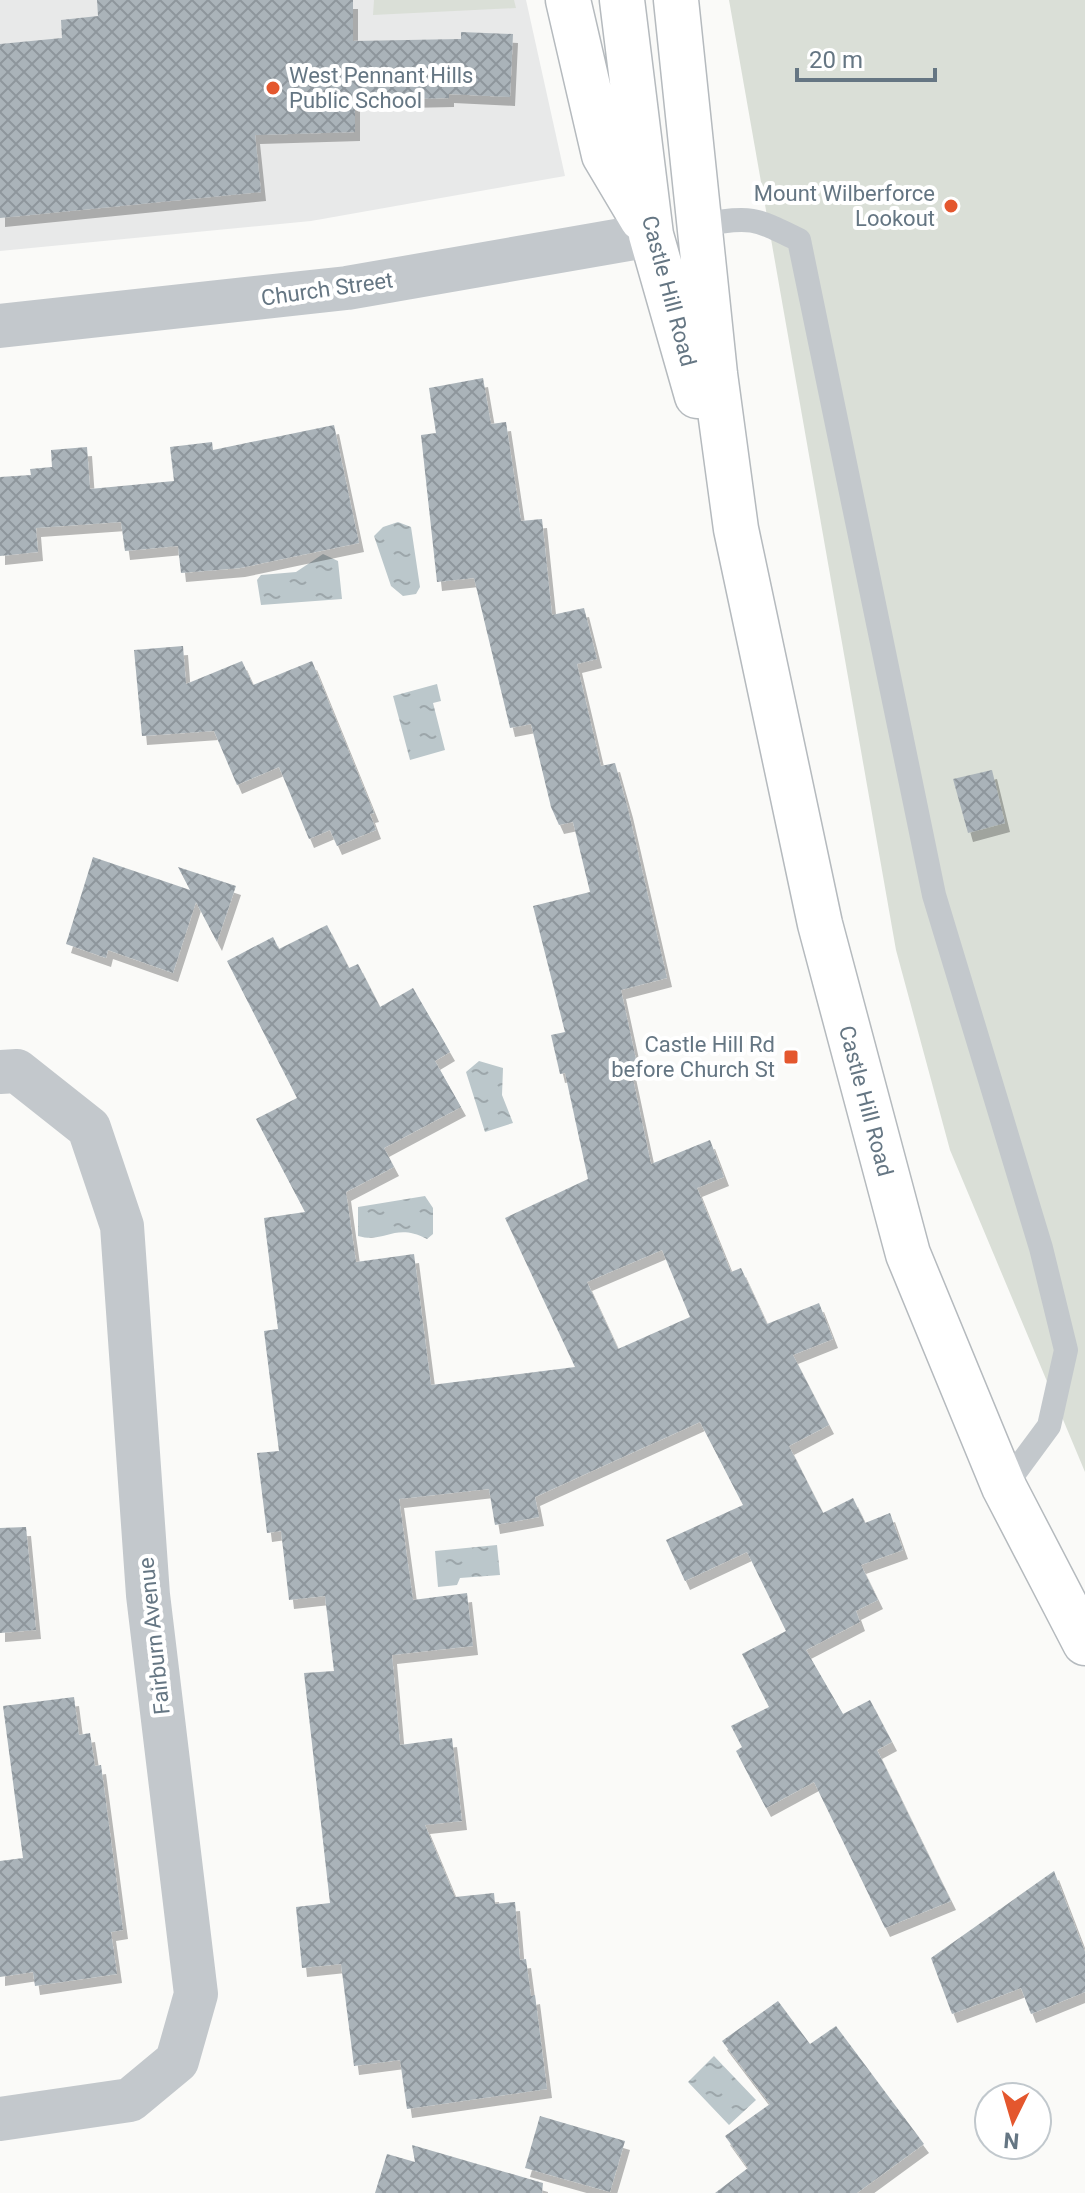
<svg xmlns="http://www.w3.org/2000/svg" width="1085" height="2193" font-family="Roboto,sans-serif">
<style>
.built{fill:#e8e9e9}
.green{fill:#dadfd7}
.water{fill:url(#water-ripples)}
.building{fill:url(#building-cross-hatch);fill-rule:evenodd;filter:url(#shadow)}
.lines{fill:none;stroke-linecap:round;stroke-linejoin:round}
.primary-casing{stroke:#b5babe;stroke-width:47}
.service{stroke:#c3c8cc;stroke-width:24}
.minor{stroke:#c3c8cc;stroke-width:44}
.primary{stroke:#fff;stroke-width:44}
.poi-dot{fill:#e4572e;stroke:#fff;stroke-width:3}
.labels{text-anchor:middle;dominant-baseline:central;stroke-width:8;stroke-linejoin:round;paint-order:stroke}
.poi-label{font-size:22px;fill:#657683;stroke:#fff;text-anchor:end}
.street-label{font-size:22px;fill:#657683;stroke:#fff}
</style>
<defs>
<pattern id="water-ripples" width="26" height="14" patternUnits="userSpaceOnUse" patternTransform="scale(2)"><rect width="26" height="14" fill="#bbc7cb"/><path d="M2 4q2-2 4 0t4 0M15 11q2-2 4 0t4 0" fill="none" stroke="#9ca6aa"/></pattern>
<pattern id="building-cross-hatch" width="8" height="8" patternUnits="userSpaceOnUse" patternTransform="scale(2)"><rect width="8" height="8" fill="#aab3b9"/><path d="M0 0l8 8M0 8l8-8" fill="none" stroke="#8e969c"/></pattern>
<filter id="shadow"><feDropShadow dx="5" dy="9" stdDeviation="0" flood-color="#0004"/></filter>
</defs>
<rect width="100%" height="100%" fill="#fafaf8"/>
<path class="built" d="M 0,0 L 526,0 L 565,176 L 311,221 L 0,251 Z"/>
<path class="green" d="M 374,0 L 514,0 L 516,8 L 373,15 Z
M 729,0 L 1085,0 L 1085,1472 L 950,1150 L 896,950 Z"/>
<path class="water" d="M 398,522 L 411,527 L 420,587 L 416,594 L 403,596 L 391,586 L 374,536 L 383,527 Z
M 323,554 L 338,561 L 342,599 L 261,605 L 257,580 L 261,575 L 296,572 Z
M 437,684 L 441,701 L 433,703 L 445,750 L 410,760 L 393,696 Z
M 479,1061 L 503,1068 L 502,1095 L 513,1123 L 485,1132 L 466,1072 Z
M 425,1196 L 433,1208 L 433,1234 L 427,1239 C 394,1222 386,1244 358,1236 L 358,1207 Z
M 497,1545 L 500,1575 L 460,1578 L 457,1585 L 438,1587 L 435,1551 Z
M 714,2056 L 756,2100 L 729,2125 L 688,2082 Z"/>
<path class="building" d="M 97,0 L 353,0 L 353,41 L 461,39 L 461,32 L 513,34 L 510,97 L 449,94 L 449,98 L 355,100 L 355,132 L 255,135 L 261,192 L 0,218 L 0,44 L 62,38 L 61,20 L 98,16 Z
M 483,378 L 491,424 L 506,422 L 521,521 L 542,519 L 552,615 L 584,608 L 597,659 L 577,664 L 601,766 L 615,763 L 628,809 L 667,978 L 621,990 L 637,1064 L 630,1065 L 651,1164 L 710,1140 L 724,1177 L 697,1188 L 731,1272 L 741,1268 L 767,1324 L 819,1303 L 833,1339 L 793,1355 L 829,1425 L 789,1446 L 823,1513 L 853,1498 L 865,1523 L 890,1513 L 903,1550 L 861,1565 L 878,1600 L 856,1611 L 860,1622 L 806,1650 L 843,1714 L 870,1700 L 892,1742 L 877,1750 L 951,1901 L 885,1928 L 814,1782 L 766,1808 L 736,1751 L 742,1747 L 731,1726 L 769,1707 L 742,1654 L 786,1631 L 747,1552 L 685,1581 L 666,1540 L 743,1505 L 700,1422 L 535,1497 L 539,1517 L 495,1525 L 489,1489 L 399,1499 L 413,1600 L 467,1593 L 473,1646 L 392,1655 L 400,1745 L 452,1738 L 462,1821 L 425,1825 L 455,1897 L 494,1893 L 495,1904 L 515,1902 L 520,1960 L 526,1959 L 531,1996 L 535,1995 L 547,2089 L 407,2109 L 400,2060 L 354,2066 L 341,1964 L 302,1968 L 296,1907 L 330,1903 L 304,1673 L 334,1671 L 325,1596 L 289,1600 L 281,1531 L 267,1533 L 257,1453 L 279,1451 L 264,1331 L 278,1329 L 264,1218 L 305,1212 L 256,1119 L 297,1098 L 227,961 L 273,937 L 279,949 L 327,925 L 349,968 L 358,964 L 380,1007 L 413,988 L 450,1052 L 435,1061 L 461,1107 L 384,1148 L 394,1167 L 346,1192 L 356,1262 L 414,1254 L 431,1385 L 575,1367 L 505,1218 L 588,1179 L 565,1073 L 560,1074 L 551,1035 L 565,1032 L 533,906 L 590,892 L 573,822 L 559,825 L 551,807 L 531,724 L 510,728 L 474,578 L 437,582 L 421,435 L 436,433 L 429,388 ZM 662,1250 L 690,1317 L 618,1349 L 587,1282 Z
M 334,425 L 359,543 L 240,568 L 181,573 L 178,546 L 125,551 L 121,522 L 36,528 L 38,552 L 0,556 L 0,477 L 31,475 L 30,469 L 52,467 L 51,450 L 87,447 L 90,489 L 174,481 L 170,447 L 212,442 L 213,450 Z
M 183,646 L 186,684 L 242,661 L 253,685 L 312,661 L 374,813 L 370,814 L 376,830 L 337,846 L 330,830 L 309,839 L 279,767 L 237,785 L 214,731 L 142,736 L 134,650 Z
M 992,770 L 1005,823 L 968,833 L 953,779 Z
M 93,857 L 190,890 L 178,867 L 236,886 L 217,942 L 196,902 L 173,973 L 108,950 L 106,958 L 66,944 Z
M 26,1527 L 36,1630 L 0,1633 L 0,1528 Z
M 74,1697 L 79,1735 L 90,1733 L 95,1766 L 101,1765 L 123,1930 L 111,1932 L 117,1974 L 35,1986 L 33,1972 L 0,1977 L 0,1861 L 23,1858 L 3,1706 Z
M 1054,1871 L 1085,1952 L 1085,1992 L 1031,2014 L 1021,1988 L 952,2014 L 931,1958 Z
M 778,2001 L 810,2044 L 836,2026 L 924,2144 L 857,2193 L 715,2193 L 748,2168 L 725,2136 L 770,2104 L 722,2041 Z
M 540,2116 L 625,2141 L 610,2192 L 525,2168 Z
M 412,2145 L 543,2183 L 542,2193 L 375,2193 L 387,2154 L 415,2162 Z"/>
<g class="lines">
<defs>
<path id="primary" d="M 568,0 L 604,155 L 642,219
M 622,0 L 651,235 L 697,396
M 676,0 L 715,374 L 736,529 L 820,924 L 908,1254 L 1004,1487 L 1085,1643"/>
</defs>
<use href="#primary" class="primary-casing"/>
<path class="service" d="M 699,225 C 752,217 750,216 799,240 L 934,895 L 1041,1248 L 1066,1350 L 1049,1426 L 1004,1487"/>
<path class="minor" d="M 0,326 L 347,288 L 651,235
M 0,1072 L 17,1071 L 89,1128 L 122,1226 L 148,1595 L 196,1994 L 177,2061 L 130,2100 L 0,2119"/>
<use href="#primary" class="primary"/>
</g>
<g class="poi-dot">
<circle cx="273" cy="88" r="8"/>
<circle cx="951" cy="206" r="8"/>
<rect x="783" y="1049" width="16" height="16" rx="4"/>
</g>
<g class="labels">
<g class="poi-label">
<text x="289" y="75" text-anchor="start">West Pennant Hills<tspan x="289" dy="25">Public School</tspan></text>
<text x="935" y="193">Mount Wilberforce<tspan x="935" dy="25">Lookout</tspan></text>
<text x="775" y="1044">Castle Hill Rd<tspan x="775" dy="25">before Church St</tspan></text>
</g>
<g class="street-label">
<text transform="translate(327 289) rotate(-8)">Church Street</text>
<text transform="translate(669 291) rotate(75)">Castle Hill Road</text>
<text transform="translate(866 1101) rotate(75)">Castle Hill Road</text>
<text transform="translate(154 1636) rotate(-96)">Fairburn Avenue</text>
</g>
</g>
<g transform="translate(1013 2121) rotate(185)"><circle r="38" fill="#ffffff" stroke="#c1c8cd" stroke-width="2"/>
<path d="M0-6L14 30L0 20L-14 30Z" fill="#e4572e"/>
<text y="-12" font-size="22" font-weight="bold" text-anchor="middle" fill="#657683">N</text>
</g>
<path d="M797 68v12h138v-12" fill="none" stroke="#657683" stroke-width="4"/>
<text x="809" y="68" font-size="24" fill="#657683" stroke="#ffffff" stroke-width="6" paint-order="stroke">20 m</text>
</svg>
